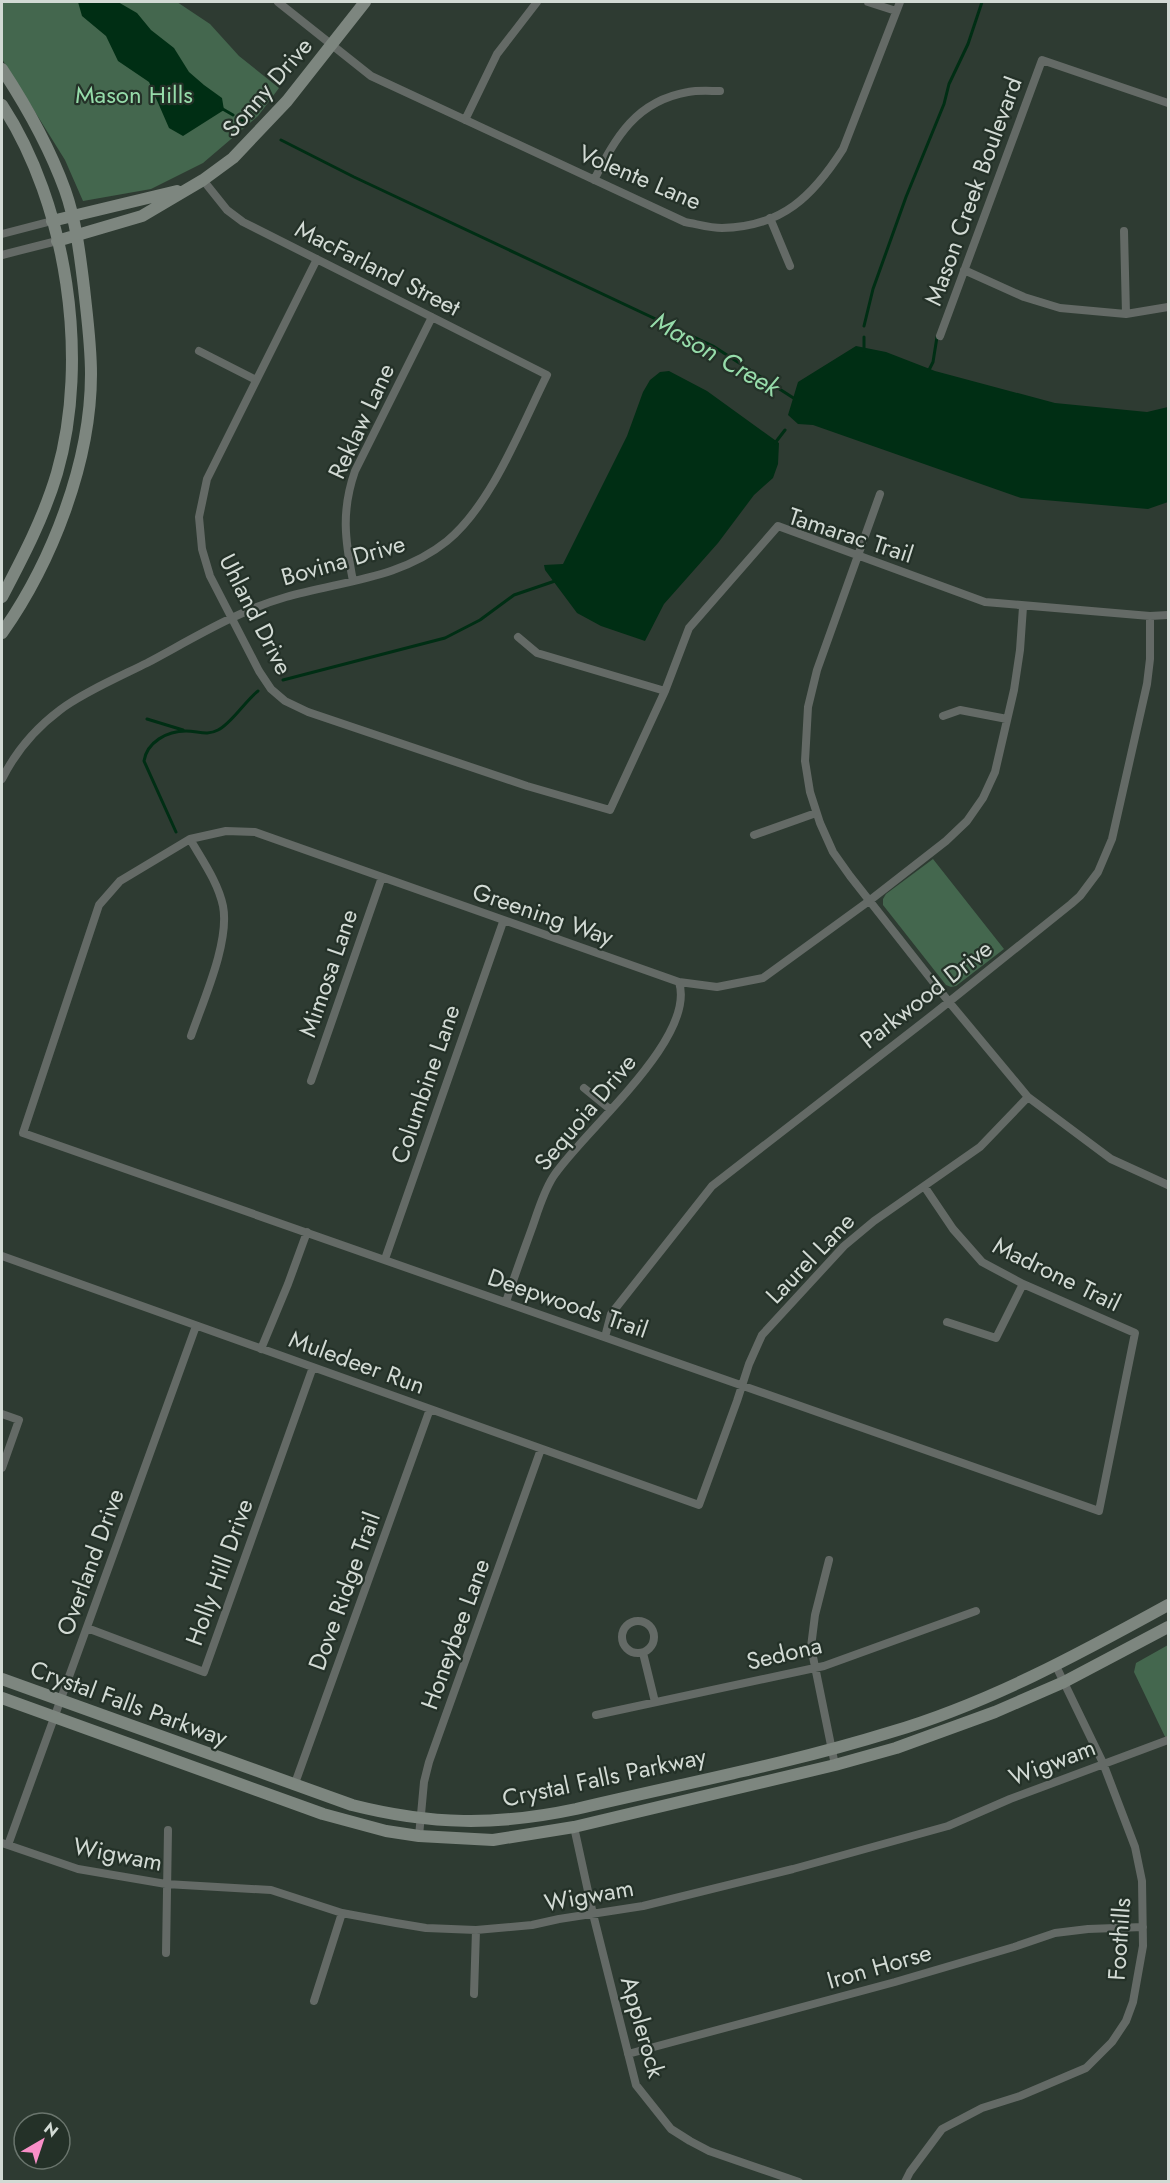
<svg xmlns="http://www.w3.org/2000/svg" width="1170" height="2183" font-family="Jost,sans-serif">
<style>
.green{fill:#44674e}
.water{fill:#002e14}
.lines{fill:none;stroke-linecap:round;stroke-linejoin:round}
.stream{stroke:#002e14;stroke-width:3}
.street{stroke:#646a66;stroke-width:8}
.secondary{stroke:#7d867f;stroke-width:12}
.labels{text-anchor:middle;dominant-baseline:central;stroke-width:4.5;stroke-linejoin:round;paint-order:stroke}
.street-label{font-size:24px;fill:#d2dad4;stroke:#243128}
.park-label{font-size:24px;fill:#96dcaa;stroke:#243128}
.water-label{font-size:26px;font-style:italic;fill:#96dcaa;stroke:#243128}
</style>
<rect width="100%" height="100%" fill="#2e3b32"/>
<path class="green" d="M 2,2 L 177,2 L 210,24 L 239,56 L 279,88 L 258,116 L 203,163 L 151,189 L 83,201 L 65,160 L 2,59 Z
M 933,859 L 1004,949 L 956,986 L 951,987 L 946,985 L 883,905 L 883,899 L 886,894 Z
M 1168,1645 L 1168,1743 L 1134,1672 L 1136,1663 Z"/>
<path class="water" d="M 78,2 L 118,2 L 137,13 L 151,30 L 174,48 L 189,72 L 204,85 L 222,98 L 224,110 L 183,136 L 169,128 L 149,82 L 118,61 L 106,36 L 82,16 Z
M 856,346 L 886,352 L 935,371 L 1055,403 L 1147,412 L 1168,407 L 1168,502 L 1148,509 L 1021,498 L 813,425 L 798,424 L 788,415 L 798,382 Z
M 669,371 L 707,391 L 779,443 L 778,464 L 773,478 L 754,495 L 718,543 L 664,604 L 645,641 L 601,626 L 577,613 L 545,570 L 544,565 L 563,564 L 627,436 L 643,392 L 650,380 L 660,372 Z"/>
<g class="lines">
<path class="stream" d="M 221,108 L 233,115
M 240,119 L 245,122
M 281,140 L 354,177 L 713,346 L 795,399
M 864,326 L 873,289 L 906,197 L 944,104 L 949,84 L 968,44 L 982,2
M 864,350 L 864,337
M 929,370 L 933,362 L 937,337
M 775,443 L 785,430
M 283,680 L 445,638 L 480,620 L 514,595 L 555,581
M 147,719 L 183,730
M 176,832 L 144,761 C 147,742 167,731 186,731 C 198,731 207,736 218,730 C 231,724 246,700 258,691"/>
<path class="street" d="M 278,2 L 371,76 L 685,222 C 697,224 710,228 722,228 C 782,227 813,196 843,149 L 900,2
M 868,2 L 896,11
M 465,120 L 497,54 L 537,2
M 594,180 C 616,137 636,101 688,92 C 698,90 710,91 720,91
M 770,218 L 790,266
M 1124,231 L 1126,314
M 2,234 L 52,221
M 2,255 L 57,241
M 317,259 L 207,479 L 199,517 L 202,549 L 210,576 L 259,671 L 271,689 L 285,701 L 308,712 L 527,786 L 610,810 L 665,691 L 689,628 L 778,526 L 985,602 L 1150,616 L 1168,615
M 964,270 L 1024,297 L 1060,308 L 1126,314 L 1168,307
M 940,336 L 1042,60 L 1168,103
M 199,351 L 256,380
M 880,494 L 817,670 L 808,707 L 805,761 L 810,792 L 820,823 L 833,852 L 850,876 L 949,1002 L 1028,1097 L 1111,1159 L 1168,1185
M 353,581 C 345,540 341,511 355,471 L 432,317
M 518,637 L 537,653 L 665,691
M 943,716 L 960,710 L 1007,719
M 2,779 C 15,753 36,728 60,710 C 82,693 121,676 147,663 C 192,639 237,611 286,597 C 341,581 400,579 447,541 C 492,504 521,427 547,375 L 243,222 L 227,210 L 203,180
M 754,835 L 816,813
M 190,839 C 202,860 218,882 223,906 C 230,942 203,1001 191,1036
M 311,1081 L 382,877
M 584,1088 L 611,1110
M 924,1186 L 953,1229 L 982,1262 L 1023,1284 L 1135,1333 L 1099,1511 L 23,1133 L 99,905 L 120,881 L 190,839 L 226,831 L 255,832 L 679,982 L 717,987 L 763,978 L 869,901 L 946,841 L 967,821 L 983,798 L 995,772 L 1014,690 L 1020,650 L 1023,607
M 2,1256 L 699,1505 L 737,1401 L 749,1364 L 762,1335 L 844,1246 L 874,1221 L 980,1147 L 1028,1097
M 385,1259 L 503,922
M 506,1302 C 514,1277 523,1253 532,1228 C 538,1211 543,1193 553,1177 C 582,1132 697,1039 679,982
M 947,1322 L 996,1338 L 1023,1284
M 605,1337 L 611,1314 L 712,1186 L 935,1013 L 1071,904 L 1080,896 L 1098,872 L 1112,839 L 1147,684 L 1150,659 L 1150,616
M 261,1349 L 288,1284 L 307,1232
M 2,1414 L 19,1420 L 2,1468
M 829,1560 L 815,1615 L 811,1647 L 835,1765
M622 1637a16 16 0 1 1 32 0a16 16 0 1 1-32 0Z
M 87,1628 L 204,1672 L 313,1367
M 643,1653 L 655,1702
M 596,1715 L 824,1666 L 976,1611
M 294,1786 L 430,1409
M 574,1827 L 593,1914 L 636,2085 L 671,2129 L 690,2141 L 709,2151 L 799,2182
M 419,1836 L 424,1782 L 429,1762 L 541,1449
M 2,1843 L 78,1869 L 166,1884 L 271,1890 L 342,1913 L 396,1923 L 426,1928 L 476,1930 L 532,1925 L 559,1919 L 643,1906 L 793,1869 L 948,1826 L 1010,1799 L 1168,1740
M 8,1845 L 196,1326
M 166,1953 L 168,1830
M 474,1994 L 476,1930
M 314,2001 L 342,1913
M 628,2054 L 895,1982 L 1014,1947 L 1055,1933 L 1088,1929 L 1143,1927
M 905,2182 L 910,2172 L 942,2129 L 982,2108 L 1020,2096 L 1086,2068 L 1112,2042 L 1126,2021 L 1133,2002 L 1143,1946 L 1142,1881 L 1135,1847 L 1103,1763 L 1056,1666"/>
<path class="secondary" d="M 2,69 C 27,107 49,146 65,190 C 76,221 80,255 84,288 C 87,316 91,345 91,374 C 91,462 52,562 2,633
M 2,105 C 67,204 90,359 57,473 C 44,517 23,557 2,597
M 52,221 L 177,191
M 57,241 L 142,216 L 203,180 L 233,158 L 287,101 L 365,2
M 2,1679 L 352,1805 C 431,1825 496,1826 576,1809 C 681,1784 788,1764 891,1732 C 989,1703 1079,1654 1168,1605
M 2,1698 L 323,1814 L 386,1831 L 419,1836 L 493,1840 L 574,1827 L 835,1765 L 896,1748 L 995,1712 L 1064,1682 L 1168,1627"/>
</g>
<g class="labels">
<g class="street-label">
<text transform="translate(267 87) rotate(-49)">Sonny Drive</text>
<text transform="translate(640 177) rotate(23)">Volente Lane</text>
<text transform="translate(973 191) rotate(-70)">Mason Creek Boulevard</text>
<text transform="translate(378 268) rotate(27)">MacFarland Street</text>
<text transform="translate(361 421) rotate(-65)">Reklaw Lane</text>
<text transform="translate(851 535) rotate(18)">Tamarac Trail</text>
<text transform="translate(343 560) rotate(-16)">Bovina Drive</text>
<text transform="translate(256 614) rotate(63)">Uhland Drive</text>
<text transform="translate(543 914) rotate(19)">Greening Way</text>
<text transform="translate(328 973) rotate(-71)">Mimosa Lane</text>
<text transform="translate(926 994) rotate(-38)">Parkwood Drive</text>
<text transform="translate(425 1084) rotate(-71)">Columbine Lane</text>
<text transform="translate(585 1112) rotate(-50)">Sequoia Drive</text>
<text transform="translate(810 1258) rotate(-46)">Laurel Lane</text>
<text transform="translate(1057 1274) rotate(26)">Madrone Trail</text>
<text transform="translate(568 1303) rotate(19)">Deepwoods Trail</text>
<text transform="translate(357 1362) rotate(20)">Muledeer Run</text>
<text transform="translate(90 1562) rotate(-70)">Overland Drive</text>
<text transform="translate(219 1572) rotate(-70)">Holly Hill Drive</text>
<text transform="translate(344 1591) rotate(-70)">Dove Ridge Trail</text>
<text transform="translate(455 1634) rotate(-70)">Honeybee Lane</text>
<text transform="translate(784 1653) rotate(-13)">Sedona</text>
<text transform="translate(129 1703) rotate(20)">Crystal Falls Parkway</text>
<text transform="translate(1052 1762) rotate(-21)">Wigwam</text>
<text transform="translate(604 1777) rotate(-12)">Crystal Falls Parkway</text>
<text transform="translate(118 1854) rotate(11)">Wigwam</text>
<text transform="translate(589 1895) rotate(-10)">Wigwam</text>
<text transform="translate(1119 1939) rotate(-86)">Foothills</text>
<text transform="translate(879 1966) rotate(-16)">Iron Horse</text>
<text transform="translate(643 2027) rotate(74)">Applerock</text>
</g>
<g class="park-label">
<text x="134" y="94">Mason Hills</text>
</g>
<g class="water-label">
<text transform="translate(716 354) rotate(30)">Mason Creek</text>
</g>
</g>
<rect width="1170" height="2183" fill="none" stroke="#d2dad4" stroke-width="6"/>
<g transform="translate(42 2141) rotate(39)"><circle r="28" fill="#243128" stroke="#6a756d" stroke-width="1.5"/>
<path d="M0-4.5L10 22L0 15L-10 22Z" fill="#f98fc8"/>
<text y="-9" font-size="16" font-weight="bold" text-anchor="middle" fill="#d2dad4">N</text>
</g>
</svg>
